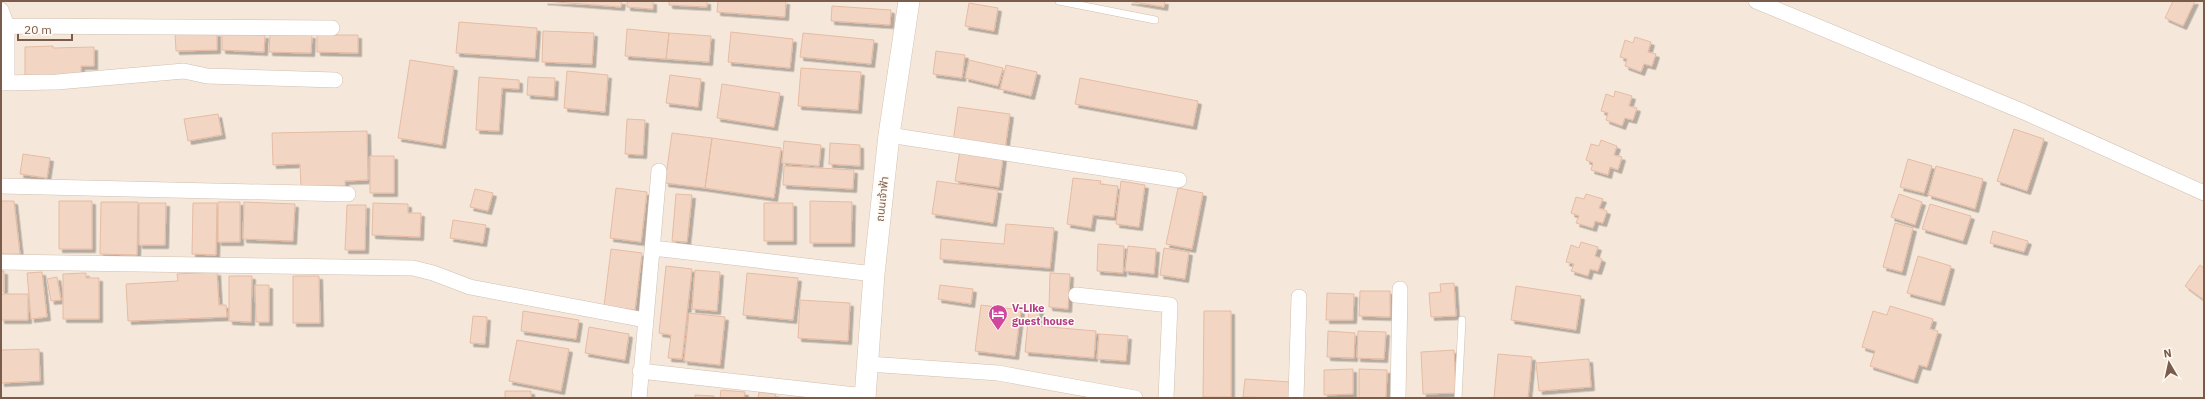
<svg xmlns="http://www.w3.org/2000/svg" width="2205" height="399" font-family="'IBM Plex Sans','Noto Sans Thai',sans-serif">
<style>
.residential{fill:#f5e8da}
.building{fill:#f3d5c3;stroke:#e6bba3;filter:url(#shadow)}
.lines{fill:none;stroke-linecap:round;stroke-linejoin:round}
.service-casing{stroke:#d1beb0;stroke-width:8}
.minor-casing{stroke:#d1beb0;stroke-width:16}
.secondary-casing{stroke:#d6c0b0;stroke-width:22}
.service{stroke:#fff;stroke-width:7}
.minor{stroke:#fff;stroke-width:15}
.secondary{stroke:#fff;stroke-width:21}
.labels{text-anchor:middle;dominant-baseline:central;stroke-width:3;stroke-linejoin:round;paint-order:stroke}
.street-label{font-size:11px;fill:#7a5c4d;stroke:#fffaf3}
.hotel-label{font-size:11px;font-weight:bold;fill:#b23c85;stroke:#fffaf3;text-anchor:start}
</style>
<defs>
<filter id="shadow"><feDropShadow dx="3.5" dy="3.5" stdDeviation="0" flood-color="#0004"/></filter>
</defs>
<rect width="100%" height="100%" fill="#fdf6ec"/>
<path class="residential" d="M 1,1 L 2204,1 L 2204,398 L 1,398 Z"/>
<path class="building" d="M 544,1 L 622,1 L 621,7 Z
M 627,1 L 653,1 L 653,9 L 627,7 Z
M 669,1 L 707,1 L 707,7 L 669,5 Z
M 718,1 L 786,1 L 785,17 L 717,12 Z
M 1128,1 L 1165,1 L 1164,7 Z
M 2173,1 L 2195,1 L 2183,26 L 2165,18 Z
M 969,3 L 998,8 L 994,31 L 965,26 Z
M 832,6 L 891,10 L 890,25 L 831,21 Z
M 459,22 L 537,28 L 535,58 L 456,53 Z
M 627,29 L 669,33 L 666,59 L 625,56 Z
M 543,31 L 594,33 L 592,64 L 542,62 Z
M 731,32 L 793,39 L 790,68 L 728,62 Z
M 175,33 L 217,33 L 217,50 L 176,51 Z
M 222,33 L 265,35 L 264,52 L 222,50 Z
M 669,33 L 711,36 L 709,62 L 666,59 Z
M 803,33 L 874,40 L 871,64 L 800,57 Z
M 270,34 L 312,35 L 311,53 L 269,52 Z
M 317,35 L 358,35 L 358,53 L 317,52 Z
M 1635,37 L 1651,42 L 1648,52 L 1656,54 L 1652,66 L 1644,64 L 1641,72 L 1625,66 L 1627,59 L 1620,57 L 1625,40 L 1633,43 Z
M 53,46 L 53,48 L 94,47 L 94,66 L 81,66 L 81,74 L 25,76 L 25,47 Z
M 936,51 L 965,55 L 962,78 L 933,74 Z
M 410,60 L 454,67 L 442,145 L 398,138 Z
M 969,60 L 1003,68 L 998,86 L 965,78 Z
M 1006,65 L 1037,72 L 1031,96 L 1000,89 Z
M 801,68 L 861,72 L 858,110 L 798,106 Z
M 567,71 L 608,75 L 605,112 L 564,108 Z
M 670,75 L 701,79 L 698,107 L 666,103 Z
M 479,77 L 519,80 L 519,89 L 502,88 L 499,131 L 476,130 Z
M 528,77 L 555,78 L 554,97 L 527,95 Z
M 1080,78 L 1198,101 L 1193,126 L 1075,104 Z
M 722,84 L 780,93 L 774,127 L 717,118 Z
M 1615,91 L 1632,96 L 1629,106 L 1637,108 L 1633,120 L 1625,118 L 1622,126 L 1606,120 L 1608,113 L 1601,111 L 1606,94 L 1614,97 Z
M 958,107 L 1010,114 L 1005,149 L 953,142 Z
M 218,114 L 222,135 L 188,141 L 184,119 Z
M 627,119 L 645,120 L 643,155 L 625,154 Z
M 2014,129 L 2044,139 L 2027,191 L 1997,181 Z
M 367,131 L 368,180 L 345,181 L 345,186 L 301,187 L 300,164 L 273,165 L 272,133 Z
M 672,133 L 712,138 L 705,188 L 665,183 Z
M 712,138 L 781,148 L 774,198 L 705,188 Z
M 1601,140 L 1617,146 L 1614,155 L 1622,157 L 1618,170 L 1610,167 L 1608,175 L 1591,170 L 1593,163 L 1586,160 L 1591,144 L 1599,146 Z
M 784,141 L 821,145 L 819,166 L 782,163 Z
M 830,143 L 860,145 L 860,166 L 829,164 Z
M 960,150 L 1003,157 L 999,187 L 955,181 Z
M 23,154 L 50,158 L 47,178 L 20,174 Z
M 370,156 L 394,156 L 394,193 L 370,193 Z
M 1908,159 L 1932,166 L 1924,193 L 1900,187 Z
M 784,166 L 854,170 L 853,189 L 783,185 Z
M 1936,166 L 1983,179 L 1975,209 L 1928,195 Z
M 1073,178 L 1101,181 L 1100,184 L 1118,186 L 1114,217 L 1093,215 L 1091,228 L 1067,224 Z
M 937,181 L 998,190 L 993,223 L 932,214 Z
M 1121,181 L 1145,185 L 1139,227 L 1116,224 Z
M 616,188 L 647,192 L 641,242 L 610,238 Z
M 1178,188 L 1203,193 L 1192,249 L 1166,244 Z
M 475,189 L 493,193 L 488,211 L 470,207 Z
M 676,194 L 692,195 L 687,242 L 672,241 Z
M 1586,194 L 1603,199 L 1599,208 L 1607,211 L 1603,223 L 1595,221 L 1593,228 L 1576,223 L 1579,216 L 1571,213 L 1576,197 L 1584,199 Z
M 1899,194 L 1922,202 L 1915,225 L 1891,217 Z
M 1,201 L 14,201 L 20,254 L 1,254 Z
M 59,201 L 92,201 L 92,249 L 59,249 Z
M 810,201 L 852,202 L 851,243 L 810,243 Z
M 101,202 L 138,202 L 137,255 L 100,254 Z
M 218,202 L 240,202 L 240,242 L 218,242 Z
M 244,202 L 295,204 L 293,241 L 243,239 Z
M 139,203 L 166,203 L 165,245 L 139,245 Z
M 193,203 L 217,203 L 216,255 L 192,254 Z
M 373,203 L 408,204 L 408,213 L 421,213 L 420,237 L 372,235 Z
M 764,203 L 793,203 L 793,241 L 764,241 Z
M 1930,204 L 1971,216 L 1963,241 L 1922,229 Z
M 347,205 L 366,205 L 365,250 L 345,250 Z
M 453,220 L 486,225 L 483,243 L 450,238 Z
M 1895,223 L 1913,228 L 1902,272 L 1883,267 Z
M 1006,224 L 1054,228 L 1050,268 L 940,259 L 941,239 L 1004,244 Z
M 1993,231 L 2028,241 L 2024,252 L 1990,243 Z
M 1581,242 L 1598,247 L 1595,256 L 1602,259 L 1598,271 L 1590,269 L 1588,276 L 1571,271 L 1574,264 L 1566,262 L 1571,245 L 1579,248 Z
M 1098,244 L 1124,246 L 1123,273 L 1097,271 Z
M 1128,246 L 1156,249 L 1154,274 L 1125,271 Z
M 1164,248 L 1189,252 L 1185,279 L 1160,275 Z
M 611,249 L 642,253 L 635,310 L 604,306 Z
M 1918,256 L 1951,266 L 1941,302 L 1907,293 Z
M 2200,265 L 2204,268 L 2204,300 L 2185,286 Z
M 666,266 L 692,269 L 682,359 L 668,358 L 671,335 L 659,333 Z
M 695,270 L 720,272 L 717,311 L 692,309 Z
M 1,271 L 4,271 L 4,291 L 1,291 Z
M 42,272 L 47,317 L 31,319 L 27,273 Z
M 217,272 L 219,305 L 226,305 L 227,317 L 128,321 L 126,284 L 178,281 L 177,274 Z
M 86,273 L 86,278 L 99,278 L 99,319 L 63,319 L 63,274 Z
M 747,273 L 798,278 L 793,320 L 743,315 Z
M 1050,273 L 1070,274 L 1068,309 L 1049,307 Z
M 229,276 L 252,276 L 251,322 L 229,321 Z
M 293,276 L 319,276 L 320,323 L 293,323 Z
M 57,277 L 61,300 L 51,301 L 47,279 Z
M 1454,283 L 1456,316 L 1431,317 L 1429,293 L 1441,292 L 1440,284 Z
M 255,285 L 269,285 L 269,322 L 256,322 Z
M 940,285 L 973,289 L 971,304 L 938,299 Z
M 1516,286 L 1581,296 L 1576,330 L 1511,320 Z
M 1360,291 L 1390,291 L 1390,317 L 1359,316 Z
M 1327,293 L 1354,294 L 1353,320 L 1326,320 Z
M 1,294 L 28,294 L 28,320 L 1,320 Z
M 800,300 L 850,303 L 848,341 L 798,338 Z
M 981,305 L 1021,310 L 1015,356 L 975,351 Z
M 1890,306 L 1933,319 L 1930,329 L 1938,331 L 1927,367 L 1919,365 L 1914,380 L 1870,366 L 1875,351 L 1862,347 L 1873,311 L 1887,315 Z
M 1029,309 L 1040,310 L 1038,326 L 1096,331 L 1094,358 L 1025,352 Z
M 523,311 L 579,320 L 576,339 L 521,331 Z
M 1204,311 L 1231,311 L 1231,397 L 1203,397 Z
M 689,313 L 725,317 L 720,365 L 684,361 Z
M 473,316 L 487,317 L 485,344 L 470,343 Z
M 589,327 L 629,334 L 625,360 L 585,353 Z
M 1328,331 L 1355,333 L 1354,358 L 1327,357 Z
M 1358,331 L 1386,332 L 1384,359 L 1357,358 Z
M 1099,334 L 1128,336 L 1126,361 L 1097,359 Z
M 517,340 L 569,349 L 561,391 L 509,381 Z
M 39,349 L 40,381 L 1,383 L 1,350 Z
M 1454,350 L 1456,393 L 1423,394 L 1421,352 Z
M 1498,354 L 1532,357 L 1528,398 L 1494,398 Z
M 1589,359 L 1591,387 L 1539,391 L 1536,363 Z
M 1353,369 L 1353,394 L 1324,395 L 1324,370 Z
M 1359,369 L 1387,370 L 1386,398 L 1359,398 Z
M 1245,379 L 1290,382 L 1289,398 L 1243,397 Z
M 721,390 L 745,392 L 744,398 L 720,398 Z
M 505,391 L 531,391 L 531,398 L 505,398 Z
M 759,392 L 776,394 L 775,398 L 758,398 Z
M 695,395 L 714,396 L 714,398 L 695,398 Z"/>
<g class="lines">
<defs>
<path id="service" d="M 1059,1 L 1155,20
M 1458,398 L 1462,320"/>
<path id="minor" d="M 1756,1 L 2024,112 L 2204,193
M 1,10 L 7,26
M 1,83 L 57,82 L 184,71 L 207,76 L 335,80
M 7,83 L 7,26 L 332,28
M 889,135 L 1179,180
M 1,186 L 348,194
M 653,248 L 874,274
M 1,262 L 413,268 L 433,273 L 470,287 L 645,320
M 1076,295 L 1170,305 L 1166,398
M 868,364 L 998,373 L 1135,398
M 640,371 L 865,396
M 639,398 L 659,171
M 1296,398 L 1299,297
M 1398,398 L 1400,289"/>
<path id="secondary" d="M 865,398 L 874,274 L 889,135 L 909,1"/>
</defs>
<use href="#service" class="service-casing"/>
<use href="#minor" class="minor-casing"/>
<use href="#secondary" class="secondary-casing"/>
<use href="#service" class="service"/>
<use href="#minor" class="minor"/>
<use href="#secondary" class="secondary"/>
</g>
<defs>
<symbol id="hotel-pin" viewBox="-11 -11 22 30"><path d="M0 17L-7.5 6A9.5 9.5 0 1 1 7.5 6Z" fill="#d1479c" stroke="#fffaf3"/><path d="M-6-4.5h1.5V1H6V5H4.5V3h-9V5H-6ZM-4 0a1.8 1.8 0 1 1 3.6 0ZM.5 0V-2.5h3Q6-2.5 6 0Z" fill="#fff"/></symbol>
</defs>
<g fill-rule="evenodd">
<use href="#hotel-pin" x="987" y="303" width="22" height="30"/>
</g>
<g class="labels">
<g class="street-label">
<text transform="translate(882 199) rotate(-84)">ถนนเจ้าฟ้า</text>
</g>
<g class="hotel-label">
<text x="1012" y="308">V-Like<tspan x="1012" dy="13">guest house</tspan></text>
</g>
</g>
<rect width="2205" height="399" fill="none" stroke="#7a5c4d" stroke-width="4"/>
<g transform="translate(2169 363) rotate(351)" stroke="#fffaf3" stroke-width="3" paint-order="stroke">
<path d="M0-3L7 15L0 10L-7 15Z" fill="#7a5c4d"/>
<text y="-6" font-size="11" font-weight="bold" text-anchor="middle" fill="#7a5c4d">N</text>
</g>
<path d="M18 34v6h54v-6" fill="none" stroke="#7a5c4d" stroke-width="2"/>
<text x="24" y="34" font-size="12" fill="#7a5c4d" stroke="#fffaf3" stroke-width="3" paint-order="stroke">20 m</text>
</svg>
